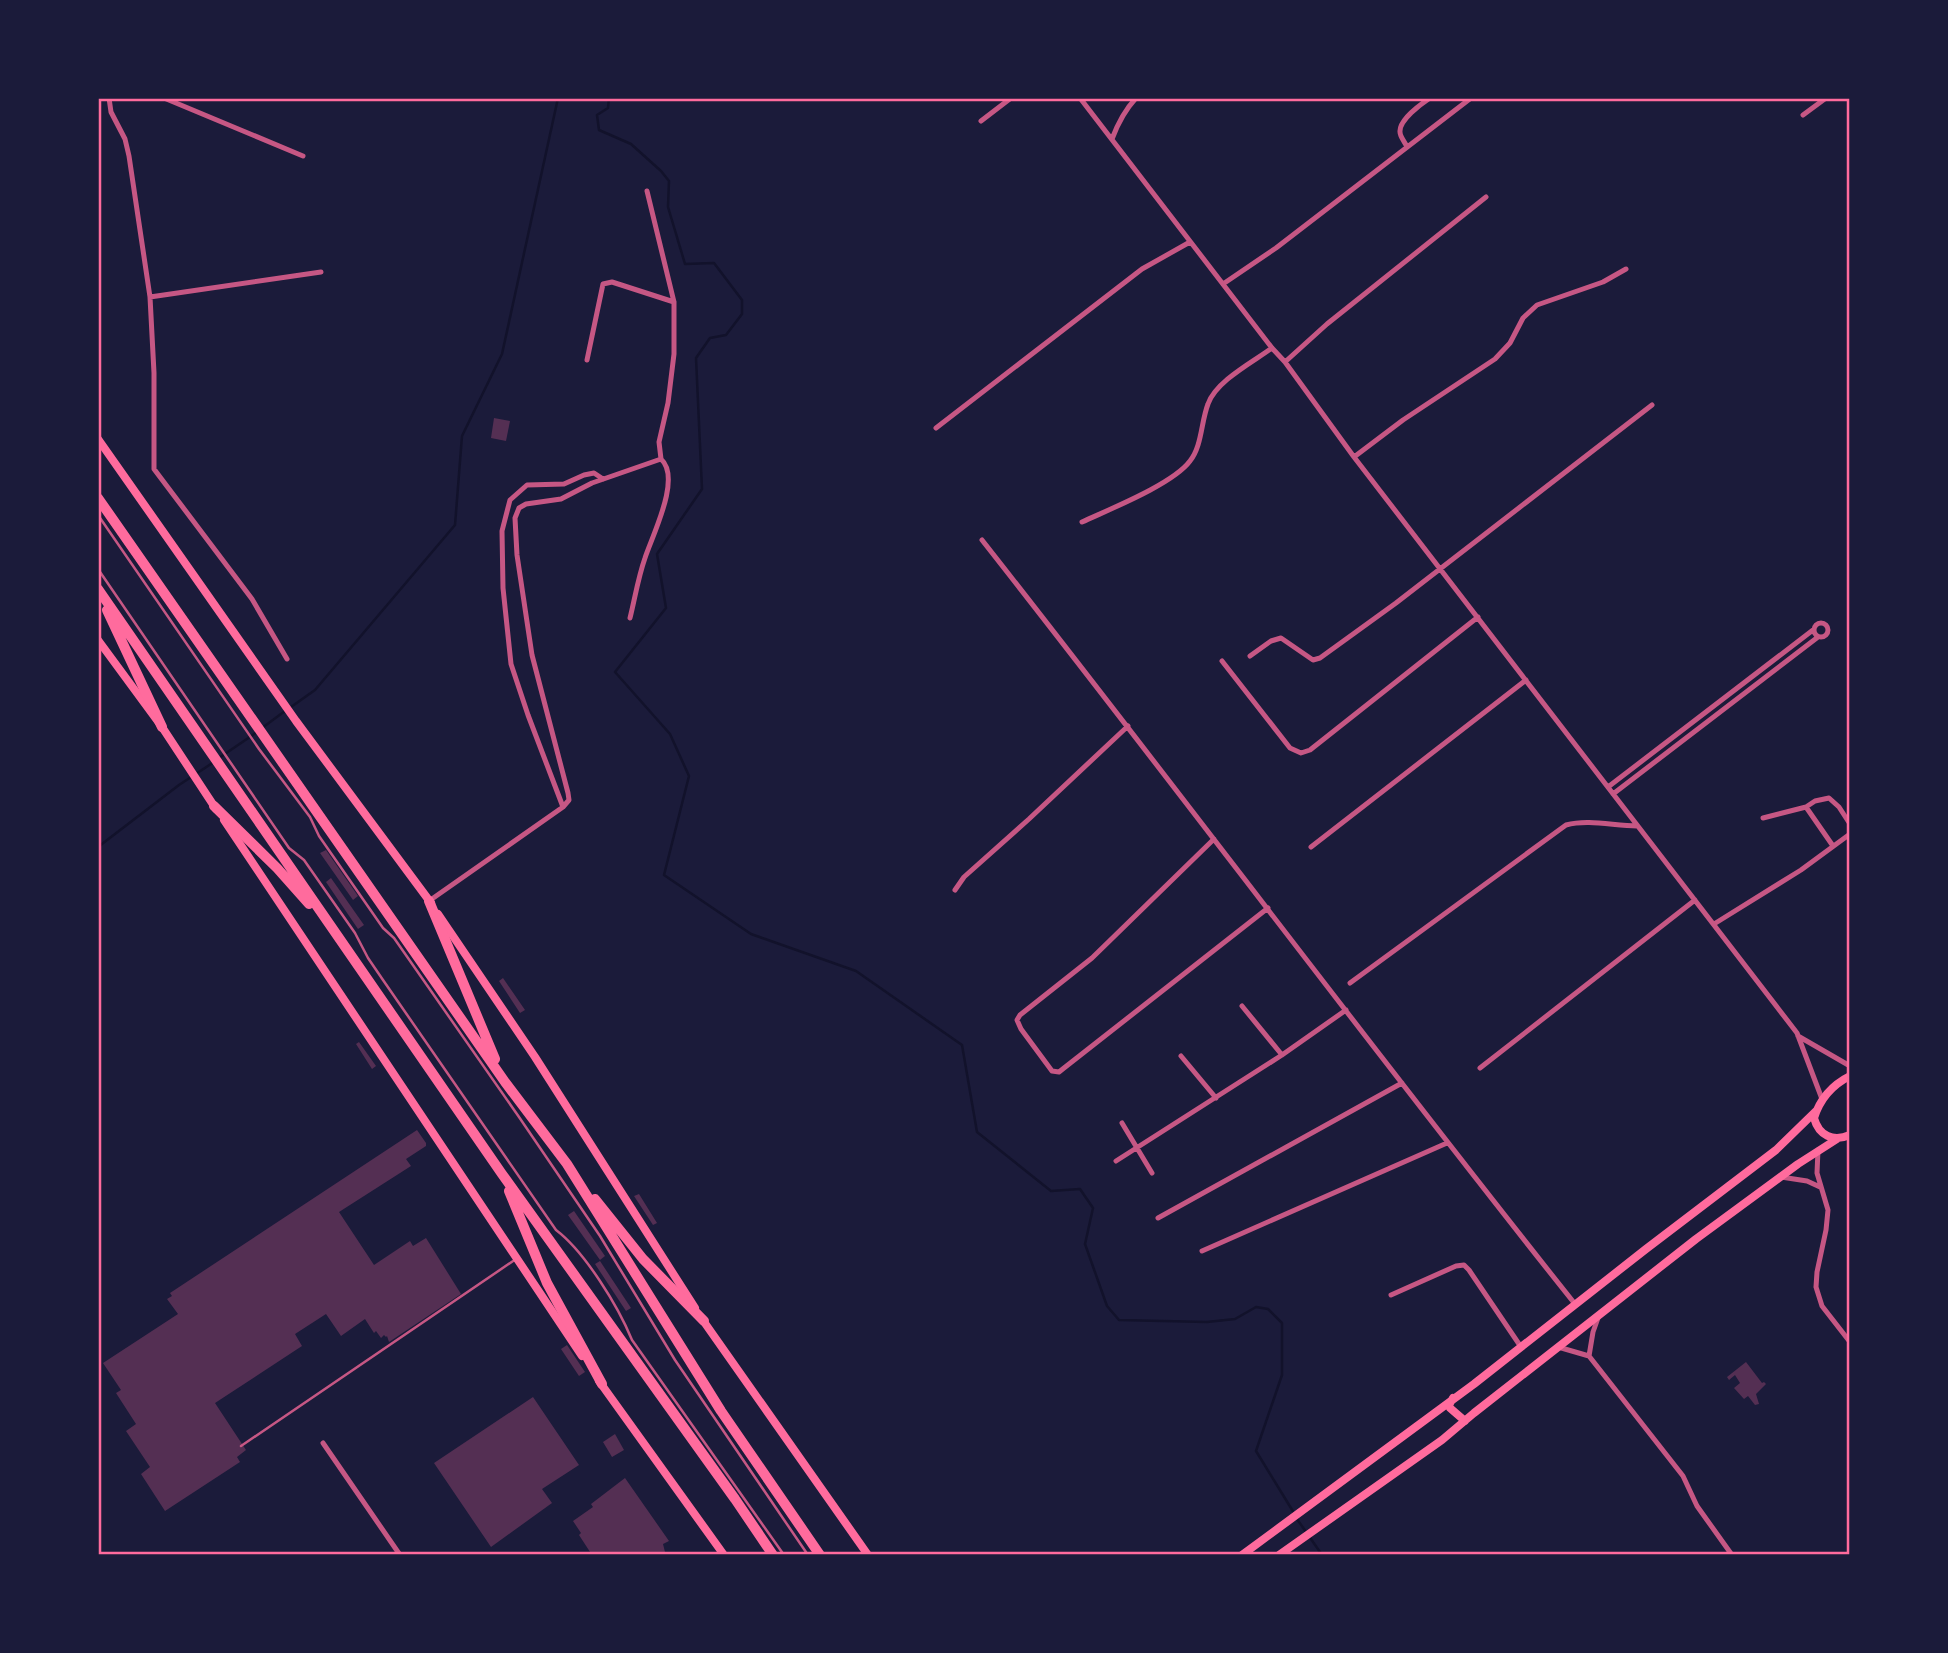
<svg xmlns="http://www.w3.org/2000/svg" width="1948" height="1653" font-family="Jost,sans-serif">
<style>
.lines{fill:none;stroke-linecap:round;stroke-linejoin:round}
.stream{stroke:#12122b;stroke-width:2.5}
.building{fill:#542f53}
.service{stroke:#c65784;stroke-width:2.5}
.minor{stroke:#c65784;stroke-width:5}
.primary{stroke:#ff6b9d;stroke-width:8}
.motorway{stroke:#ff6b9d;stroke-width:10}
.neatline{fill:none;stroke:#ff6b9d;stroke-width:2.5}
</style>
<rect width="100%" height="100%" fill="#1b1b3a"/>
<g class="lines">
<path class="stream" d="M 609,98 L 608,108 L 597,115 L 599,130 L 631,144 L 661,171 L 669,181 L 668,207 L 685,264 L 714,263 L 742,300 L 742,314 L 726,335 L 710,338 L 696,358 L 702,489 L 657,554 L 666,608 L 615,672 L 670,734 L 689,776 L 664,875 L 751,934 L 856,971 L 962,1045 L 977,1132 L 1051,1191 L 1080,1189 L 1093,1208 L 1085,1244 L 1107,1306 L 1119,1320 L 1207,1322 L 1235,1319 L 1256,1307 L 1268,1309 L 1282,1323 L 1282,1375 L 1256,1451 L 1294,1513
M 291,707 L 315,690 L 455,525 L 462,436 L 502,354 L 558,98
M 262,728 L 285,711
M 219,758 L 257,732
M 98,847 L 179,785 L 214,762
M 1297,1519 L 1320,1552 L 1320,1555"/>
</g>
<path class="building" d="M 494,418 L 510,421 L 506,441 L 491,438 Z
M 326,850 L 358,896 L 353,900 L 320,853 Z
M 331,878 L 364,925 L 358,929 L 326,882 Z
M 503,978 L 525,1010 L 520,1013 L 499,981 Z
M 359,1042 L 376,1066 L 372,1069 L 356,1044 Z
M 417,1130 L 426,1143 L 426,1146 L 406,1159 L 411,1166 L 339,1212 L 374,1265 L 410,1241 L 413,1246 L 426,1238 L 461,1294 L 389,1342 L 387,1336 L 386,1337 L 384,1335 L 381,1338 L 376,1331 L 374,1333 L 365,1319 L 341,1336 L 326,1314 L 295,1334 L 302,1346 L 215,1403 L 246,1450 L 237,1457 L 240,1462 L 165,1511 L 141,1474 L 150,1467 L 126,1431 L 136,1424 L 116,1393 L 121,1390 L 103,1363 L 178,1314 L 167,1299 L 172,1296 L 170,1293 Z
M 639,1194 L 657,1223 L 653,1225 L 634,1196 Z
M 574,1211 L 605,1256 L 600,1260 L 568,1215 Z
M 600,1261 L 631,1308 L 626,1311 L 595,1264 Z
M 567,1345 L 585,1372 L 579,1376 L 561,1349 Z
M 1746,1362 L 1762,1383 L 1764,1382 L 1766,1384 L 1756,1394 L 1759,1404 L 1755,1405 L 1748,1396 L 1744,1399 L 1734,1388 L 1740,1383 L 1735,1375 L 1729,1380 L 1727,1377 Z
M 533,1397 L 579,1465 L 542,1489 L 552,1503 L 491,1547 L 434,1463 Z
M 615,1434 L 624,1450 L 612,1457 L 603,1442 Z
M 625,1478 L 669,1541 L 663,1544 L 665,1552 L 660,1555 L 592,1555 L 579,1535 L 581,1533 L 573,1521 L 593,1507 L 591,1504 Z"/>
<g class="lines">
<path class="service" d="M 98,515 L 259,749 L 310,817 L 319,836 L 383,928 L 394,938 L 519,1117 L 600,1236 L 675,1360 L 808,1555
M 98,569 L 289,848 L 304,860 L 355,933 L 368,958 L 383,980 L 556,1230 C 585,1252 618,1306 632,1340 L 784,1555
M 241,1446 L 516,1259"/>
<path class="minor" d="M 109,98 L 111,112 L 125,139 L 129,156 L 150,297 L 154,373 L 154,469 L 252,599 L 287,659
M 164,98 L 303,156
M 1080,98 L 1272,348 L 1285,362 L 1354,457 L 1797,1033 L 1822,1099
M 1803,115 L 1826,98
M 981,121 L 1011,98
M 1112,139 C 1118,123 1124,111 1136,98
M 1407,147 C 1405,142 1400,137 1400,132 C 1399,120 1421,104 1430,98
M 647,191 L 674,302 L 674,354 L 668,403 L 659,442 L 661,459
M 1223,284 L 1276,248 L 1471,98
M 150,297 L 321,272
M 587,360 L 603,284 L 612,282 L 674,302
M 1285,362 L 1327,324 L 1486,197
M 936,428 L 1142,269 L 1190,242
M 1354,457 L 1403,420 L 1495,359 L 1510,343 L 1523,318 L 1537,305 L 1603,282 L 1626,269
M 1082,522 C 1110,509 1173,484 1190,461 C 1202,446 1201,422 1208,404 C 1216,381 1253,362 1272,348
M 982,540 C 1181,793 1374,1052 1575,1304
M1814 630a7 7 0 1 1 14 0a7 7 0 1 1-14 0Z
M 1250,656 L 1271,641 L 1281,638 L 1313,660 L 1320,658 L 1396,603 L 1652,405
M 1222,661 L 1290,748 L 1301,753 L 1310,750 L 1478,617
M 1608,787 L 1813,630
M 1613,794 L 1818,637
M 563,807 L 528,715 L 511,664 L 503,588 L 502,531 L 510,500 L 527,485 L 564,484 L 584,475 L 594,473 L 603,479
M 1806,807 L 1833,846
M 1763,818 L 1806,807 L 1815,801 L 1829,798 L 1839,807 L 1850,824
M 1214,839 L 1092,958 L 1020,1015 L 1017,1020 L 1021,1029 L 1052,1071 L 1059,1072 L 1064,1068 L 1268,908
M 1311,847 L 1526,680
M 955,890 L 964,877 L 1029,819 L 1128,726
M 429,901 L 563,807 L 569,800 L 568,793 L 532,655 L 517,555 L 515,518 L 519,508 L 526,504 L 561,499 L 592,483 L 661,459 C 682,478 652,536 645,558 C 638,578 635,598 630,618
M 1714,924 L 1801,870 L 1850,834
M 1350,983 L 1566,825 C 1589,819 1614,826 1637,826
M 1242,1006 L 1282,1055
M 1798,1036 L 1850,1066
M 1181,1056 L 1216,1098
M 1480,1068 L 1695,900
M 1122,1123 L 1152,1173
M 1818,1150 L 1817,1173 L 1828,1210 L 1826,1230 L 1817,1272 L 1816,1287 L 1822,1306 L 1850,1342
M 1116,1161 L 1282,1055 L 1346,1010
M 1781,1177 L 1807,1181 L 1820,1187
M 1158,1218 L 1402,1083
M 1202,1251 L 1447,1143
M 1391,1295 L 1456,1266 L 1464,1265 L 1469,1270 L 1521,1347
M 1558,1347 L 1589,1356 L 1683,1476 L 1697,1506 L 1732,1555
M 1589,1356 L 1593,1332 L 1598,1318
M 323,1443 L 400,1555"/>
<path class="primary" d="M 98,439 L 296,721 L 431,903
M 98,640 L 162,727 L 216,809
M 224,820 L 582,1356
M 438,914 L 535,1057 L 695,1308
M 1850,1076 C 1832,1085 1820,1099 1814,1118 C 1819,1136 1833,1142 1850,1135
M 702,1319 L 868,1555
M 599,1381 L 724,1555
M 1453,1398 L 1449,1405 L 1450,1408 L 1465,1421
M 1242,1555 L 1474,1384 L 1646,1249 L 1776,1150 L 1816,1111
M 1279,1555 L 1442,1440 L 1474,1413 L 1696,1239 L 1798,1164 L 1837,1139"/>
<path class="motorway" d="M 98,498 L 505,1082 L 567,1164 L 721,1411 L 820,1555
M 98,589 L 502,1174 L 735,1499 L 773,1555
M 107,610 L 162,727
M 214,806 L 277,868 L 309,904
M 429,901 L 495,1059
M 509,1191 L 547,1283 L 602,1384
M 595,1199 L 643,1259 L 704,1321"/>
</g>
<rect width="1948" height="1653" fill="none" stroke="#1b1b3a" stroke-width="200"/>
<rect x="100" y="100" width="1748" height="1453" class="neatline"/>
</svg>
